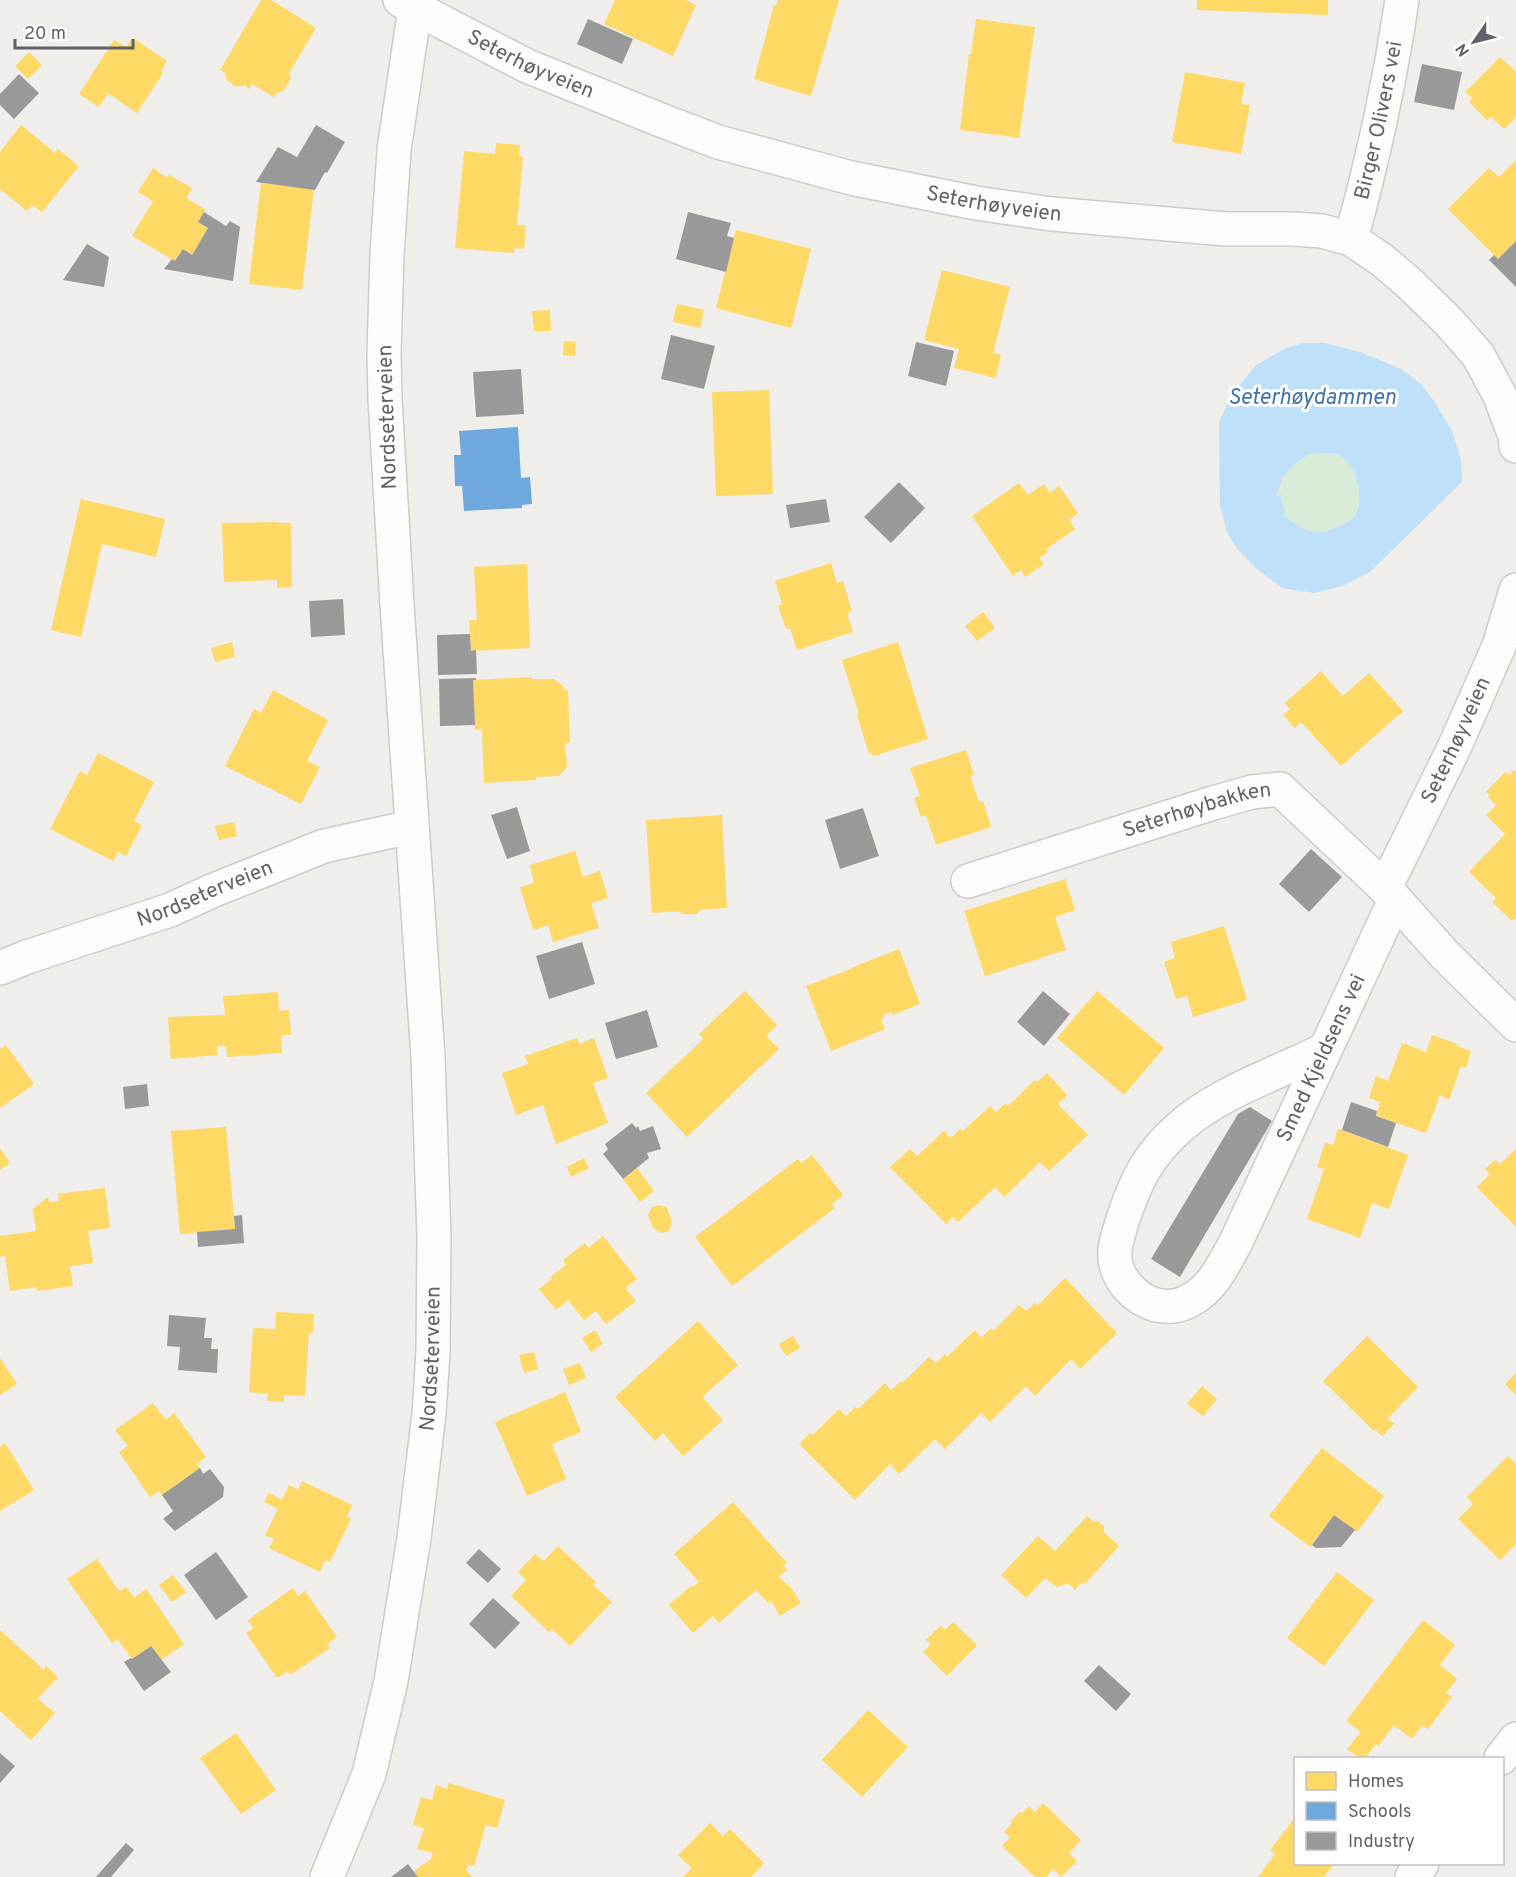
<svg xmlns="http://www.w3.org/2000/svg" width="1516" height="1877" font-family="Overpass,sans-serif">
<style>
.green{fill:#d8ebd6}
.water{fill:#bfe0f9;fill-rule:evenodd}
.homes{fill:#ffd966}
.schools{fill:#6fa8dc}
.industry{fill:#999}
.lines{fill:none;stroke-linecap:round;stroke-linejoin:round}
.street-casing{stroke:#cbcccc;stroke-width:36}
.secondary-casing{stroke:#cacacb;stroke-width:36}
.street{stroke:#fdfcfc;stroke-width:33}
.secondary{stroke:#fdfcfc;stroke-width:33}
.labels{text-anchor:middle;dominant-baseline:central;stroke-width:6;stroke-linejoin:round;paint-order:stroke}
.street-label{font-size:21px;fill:#5f6368;stroke:#fff}
.water-label{font-size:22px;font-style:italic;fill:#4174aa;stroke:#fff}
</style>
<rect width="100%" height="100%" fill="#efeeea"/>
<path class="green" d="M 1329,453 C 1332,453 1335,453 1338,455 C 1357,463 1366,502 1352,517 C 1348,523 1339,527 1332,529 C 1324,532 1318,534 1309,531 C 1301,529 1293,522 1285,517 L 1281,495 L 1278,496 L 1276,494 L 1280,487 L 1282,479 L 1299,461 L 1310,454 Z"/>
<path class="water" d="M 1302,343 L 1325,343 L 1363,353 L 1403,370 L 1422,385 L 1436,404 L 1452,431 L 1461,460 L 1462,482 L 1370,572 L 1342,586 L 1315,593 L 1282,588 L 1257,569 L 1238,550 L 1227,532 L 1220,506 L 1219,422 L 1232,395 L 1255,366 L 1284,349 ZM 1329,453 C 1332,453 1335,453 1338,455 C 1357,463 1366,502 1353,517 C 1348,523 1339,527 1332,529 C 1324,532 1318,534 1310,531 C 1301,529 1293,522 1285,517 L 1281,494 L 1278,496 L 1276,494 L 1280,487 L 1282,478 L 1299,461 L 1310,454 Z"/>
<path class="homes" d="M 261,0 L 271,0 L 316,28 L 289,73 L 291,79 L 283,91 L 277,93 L 274,97 L 252,84 L 249,89 L 245,85 L 236,87 L 227,80 L 225,73 L 220,70 Z
M 615,0 L 686,0 L 696,5 L 673,56 L 604,24 Z
M 778,0 L 839,0 L 811,96 L 754,79 L 774,5 L 776,6 Z
M 1197,0 L 1328,0 L 1328,15 L 1197,10 Z
M 976,19 L 1035,27 L 1019,138 L 960,130 L 969,54 L 971,54 Z
M 133,38 L 167,61 L 161,71 L 163,73 L 137,113 L 108,93 L 99,107 L 79,94 L 114,40 L 126,47 Z
M 29,52 L 42,65 L 28,79 L 15,66 Z
M 1500,57 L 1516,72 L 1516,117 L 1504,129 L 1491,117 L 1487,120 L 1469,102 L 1472,98 L 1465,92 Z
M 1185,72 L 1245,83 L 1241,104 L 1250,105 L 1241,154 L 1172,142 Z
M 21,125 L 55,153 L 58,149 L 79,166 L 42,212 L 32,205 L 27,211 L 0,189 L 0,152 Z
M 496,143 L 520,145 L 519,156 L 523,157 L 517,225 L 526,226 L 524,249 L 514,248 L 514,253 L 455,248 L 464,151 L 495,154 Z
M 1516,160 L 1516,241 L 1498,259 L 1448,209 L 1489,168 L 1499,177 Z
M 153,168 L 167,178 L 169,175 L 192,188 L 186,198 L 206,210 L 198,222 L 208,228 L 192,255 L 183,249 L 175,261 L 132,236 L 153,201 L 138,192 Z
M 261,183 L 314,189 L 302,290 L 249,284 Z
M 736,230 L 811,249 L 791,328 L 716,308 Z
M 942,270 L 1010,287 L 993,353 L 1001,355 L 996,378 L 954,368 L 959,349 L 924,340 Z
M 677,304 L 704,310 L 700,328 L 673,322 Z
M 550,310 L 551,331 L 534,331 L 532,311 Z
M 564,341 L 576,342 L 575,356 L 563,355 Z
M 769,390 L 773,494 L 716,496 L 712,392 Z
M 1019,483 L 1028,495 L 1044,484 L 1050,493 L 1059,486 L 1078,513 L 1069,520 L 1075,529 L 1046,549 L 1048,552 L 1039,558 L 1044,564 L 1025,577 L 1021,570 L 1013,576 L 972,516 Z
M 81,499 L 165,519 L 156,557 L 102,544 L 81,637 L 51,630 Z
M 278,522 L 278,523 L 291,523 L 292,587 L 277,588 L 277,580 L 224,582 L 222,523 Z
M 831,563 L 837,583 L 843,581 L 852,612 L 847,613 L 853,632 L 797,650 L 790,628 L 786,629 L 778,606 L 782,604 L 775,581 Z
M 527,564 L 530,648 L 471,651 L 469,620 L 477,620 L 474,567 Z
M 983,612 L 995,628 L 977,641 L 965,626 Z
M 232,642 L 235,657 L 215,662 L 211,648 Z
M 898,642 L 928,739 L 873,756 L 872,753 L 869,754 L 857,715 L 859,714 L 842,660 Z
M 1321,671 L 1343,696 L 1369,673 L 1403,711 L 1341,766 L 1301,722 L 1295,728 L 1283,715 L 1290,709 L 1285,703 Z
M 532,677 L 532,679 L 554,679 L 563,686 L 564,690 L 568,690 L 570,743 L 565,743 L 567,767 L 559,776 L 536,777 L 536,780 L 484,783 L 482,729 L 475,730 L 473,680 Z
M 273,690 L 328,720 L 307,761 L 320,767 L 301,804 L 225,766 L 254,709 L 261,713 Z
M 966,750 L 974,775 L 970,776 L 979,802 L 983,801 L 991,827 L 936,845 L 926,815 L 921,817 L 914,798 L 920,796 L 910,768 Z
M 98,753 L 154,782 L 134,821 L 142,825 L 126,856 L 118,852 L 113,861 L 50,829 L 80,771 L 87,775 Z
M 1514,770 L 1516,771 L 1516,918 L 1512,921 L 1492,902 L 1496,898 L 1469,872 L 1505,834 L 1486,815 L 1496,805 L 1488,797 L 1490,795 L 1486,792 L 1505,772 L 1509,775 Z
M 722,815 L 727,908 L 700,910 L 697,914 L 682,914 L 679,911 L 652,913 L 646,820 Z
M 234,822 L 237,836 L 219,840 L 215,826 Z
M 575,851 L 583,877 L 600,871 L 608,898 L 591,903 L 599,928 L 553,942 L 548,925 L 533,930 L 520,887 L 534,883 L 530,865 Z
M 1065,879 L 1075,910 L 1055,917 L 1066,950 L 985,976 L 964,911 Z
M 1224,926 L 1247,1000 L 1193,1017 L 1187,996 L 1176,999 L 1164,962 L 1175,958 L 1171,942 Z
M 899,949 L 920,1004 L 892,1015 L 891,1012 L 883,1015 L 884,1018 L 881,1020 L 885,1029 L 831,1051 L 806,986 L 851,969 L 851,968 Z
M 745,991 L 777,1025 L 766,1036 L 779,1049 L 687,1137 L 646,1093 L 703,1039 L 699,1034 Z
M 1097,991 L 1164,1048 L 1124,1095 L 1057,1038 Z
M 278,992 L 279,1011 L 289,1010 L 291,1035 L 281,1035 L 282,1053 L 227,1057 L 226,1046 L 217,1046 L 218,1055 L 171,1059 L 168,1017 L 225,1015 L 223,996 Z
M 1432,1035 L 1457,1044 L 1456,1046 L 1471,1051 L 1466,1068 L 1461,1066 L 1449,1100 L 1440,1095 L 1426,1133 L 1376,1116 L 1380,1102 L 1369,1098 L 1376,1076 L 1388,1081 L 1402,1043 L 1426,1052 Z
M 577,1038 L 579,1044 L 594,1038 L 608,1078 L 593,1083 L 608,1123 L 556,1144 L 543,1105 L 516,1115 L 502,1073 L 528,1064 L 525,1056 Z
M 6,1045 L 34,1084 L 0,1108 L 0,1049 Z
M 1047,1073 L 1067,1095 L 1058,1104 L 1088,1135 L 1049,1171 L 1040,1162 L 1004,1197 L 995,1187 L 958,1222 L 953,1217 L 946,1224 L 890,1167 L 910,1149 L 917,1156 L 944,1131 L 951,1138 L 960,1129 L 963,1131 L 990,1106 L 996,1112 L 1006,1103 L 1008,1106 L 1035,1080 L 1037,1082 Z
M 226,1127 L 235,1229 L 180,1234 L 171,1131 Z
M 1338,1129 L 1408,1155 L 1389,1209 L 1372,1203 L 1360,1238 L 1307,1219 L 1324,1169 L 1317,1167 L 1325,1143 L 1333,1145 Z
M 0,1148 L 10,1163 L 0,1170 Z
M 1516,1149 L 1516,1227 L 1477,1187 L 1490,1174 L 1485,1169 L 1495,1160 L 1500,1164 Z
M 812,1155 L 843,1195 L 832,1204 L 835,1208 L 732,1286 L 695,1237 L 798,1159 L 801,1163 Z
M 584,1158 L 589,1168 L 571,1177 L 567,1167 Z
M 637,1168 L 654,1191 L 640,1202 L 623,1179 Z
M 105,1188 L 110,1228 L 88,1231 L 93,1263 L 70,1266 L 73,1286 L 37,1291 L 36,1287 L 10,1291 L 5,1256 L 0,1257 L 0,1236 L 36,1231 L 33,1209 L 48,1197 L 49,1202 L 59,1201 L 58,1194 Z
M 660,1205 L 667,1208 L 672,1222 L 669,1231 L 661,1233 L 653,1228 L 648,1215 L 652,1207 Z
M 603,1236 L 637,1279 L 625,1288 L 636,1301 L 606,1324 L 596,1311 L 584,1320 L 568,1300 L 556,1310 L 539,1289 L 552,1279 L 550,1277 L 566,1265 L 563,1260 L 585,1243 L 588,1248 Z
M 1065,1278 L 1117,1333 L 1080,1369 L 1071,1359 L 1035,1396 L 1026,1386 L 990,1422 L 981,1413 L 945,1449 L 935,1439 L 899,1474 L 890,1464 L 855,1500 L 799,1444 L 810,1433 L 813,1435 L 839,1409 L 846,1416 L 855,1407 L 858,1409 L 885,1383 L 891,1390 L 901,1381 L 902,1383 L 929,1357 L 936,1363 L 945,1354 L 947,1357 L 975,1330 L 981,1338 L 991,1328 L 993,1331 L 1019,1305 L 1026,1311 L 1035,1303 L 1038,1305 Z
M 276,1312 L 314,1314 L 313,1333 L 309,1333 L 305,1396 L 284,1395 L 284,1402 L 267,1401 L 268,1394 L 249,1392 L 253,1328 L 275,1329 Z
M 698,1321 L 738,1365 L 702,1397 L 723,1420 L 683,1456 L 663,1433 L 655,1441 L 615,1397 Z
M 595,1330 L 603,1344 L 591,1352 L 582,1338 Z
M 793,1336 L 800,1348 L 786,1356 L 779,1344 Z
M 1367,1336 L 1418,1387 L 1388,1418 L 1394,1424 L 1382,1436 L 1376,1430 L 1374,1431 L 1323,1381 Z
M 534,1352 L 538,1369 L 524,1373 L 519,1355 Z
M 0,1358 L 17,1384 L 0,1395 Z
M 580,1363 L 586,1378 L 569,1385 L 563,1369 Z
M 1516,1373 L 1516,1395 L 1505,1384 Z
M 1202,1386 L 1217,1399 L 1203,1416 L 1187,1404 Z
M 565,1392 L 581,1432 L 552,1444 L 566,1479 L 527,1496 L 495,1422 Z
M 153,1403 L 166,1420 L 174,1413 L 206,1457 L 197,1464 L 200,1468 L 162,1495 L 159,1491 L 150,1497 L 119,1452 L 128,1446 L 115,1430 Z
M 5,1443 L 34,1490 L 0,1511 L 0,1447 Z
M 1322,1448 L 1384,1496 L 1357,1532 L 1334,1515 L 1310,1547 L 1269,1516 Z
M 1508,1456 L 1516,1464 L 1516,1544 L 1500,1560 L 1458,1519 L 1473,1504 L 1467,1497 Z
M 302,1481 L 352,1505 L 347,1516 L 351,1519 L 330,1562 L 325,1560 L 320,1572 L 269,1548 L 274,1539 L 265,1535 L 278,1509 L 264,1502 L 269,1493 L 282,1500 L 289,1485 L 298,1490 Z
M 733,1502 L 787,1563 L 783,1566 L 787,1570 L 779,1577 L 791,1588 L 801,1603 L 780,1616 L 771,1601 L 768,1603 L 756,1590 L 719,1623 L 713,1616 L 693,1633 L 669,1605 L 691,1586 L 693,1587 L 699,1582 L 674,1554 Z
M 1087,1516 L 1094,1522 L 1098,1521 L 1104,1527 L 1104,1532 L 1119,1546 L 1085,1584 L 1082,1582 L 1075,1590 L 1068,1583 L 1057,1587 L 1045,1578 L 1026,1598 L 1001,1575 L 1038,1536 L 1055,1551 Z
M 558,1546 L 596,1582 L 593,1585 L 612,1602 L 570,1646 L 552,1629 L 549,1632 L 511,1596 L 526,1580 L 518,1572 L 535,1554 L 544,1561 Z
M 97,1559 L 119,1591 L 126,1587 L 134,1598 L 146,1589 L 184,1644 L 161,1660 L 151,1646 L 132,1659 L 117,1639 L 112,1643 L 67,1579 Z
M 1337,1572 L 1374,1600 L 1324,1666 L 1287,1638 Z
M 173,1575 L 186,1592 L 172,1602 L 159,1585 Z
M 293,1588 L 298,1596 L 305,1591 L 337,1637 L 327,1644 L 330,1648 L 290,1675 L 288,1671 L 277,1678 L 246,1633 L 253,1628 L 248,1620 Z
M 1423,1620 L 1455,1645 L 1440,1665 L 1457,1679 L 1446,1693 L 1452,1697 L 1428,1729 L 1422,1725 L 1412,1739 L 1394,1725 L 1378,1746 L 1376,1744 L 1365,1758 L 1359,1758 L 1347,1749 L 1361,1732 L 1346,1721 Z
M 953,1622 L 977,1645 L 947,1676 L 923,1652 L 931,1644 L 926,1640 L 941,1625 L 945,1630 Z
M 0,1630 L 44,1670 L 46,1666 L 58,1677 L 38,1699 L 55,1713 L 31,1740 L 0,1711 Z
M 868,1710 L 908,1747 L 862,1797 L 822,1760 Z
M 236,1733 L 276,1790 L 241,1814 L 200,1758 Z
M 449,1783 L 505,1800 L 497,1828 L 486,1825 L 474,1866 L 468,1865 L 466,1870 L 472,1877 L 418,1877 L 414,1871 L 431,1859 L 433,1853 L 417,1849 L 424,1828 L 413,1825 L 421,1797 L 432,1800 L 436,1785 L 447,1789 Z
M 1043,1803 L 1081,1840 L 1069,1853 L 1077,1861 L 1061,1877 L 1053,1869 L 1046,1877 L 1035,1877 L 1002,1846 L 1010,1837 L 1004,1832 L 1012,1823 L 1010,1822 L 1020,1812 L 1022,1813 L 1029,1806 L 1035,1812 Z
M 1296,1816 L 1296,1864 L 1334,1864 L 1324,1877 L 1258,1877 L 1275,1854 L 1270,1850 Z
M 710,1823 L 723,1836 L 730,1829 L 764,1863 L 751,1877 L 683,1877 L 692,1868 L 678,1855 Z"/>
<path class="schools" d="M 518,427 L 521,478 L 530,477 L 532,504 L 522,505 L 522,508 L 464,511 L 462,486 L 455,486 L 454,455 L 461,455 L 459,431 Z"/>
<path class="industry" d="M 588,19 L 633,39 L 622,64 L 577,44 Z
M 1422,64 L 1462,72 L 1454,110 L 1414,102 Z
M 19,74 L 39,93 L 14,119 L 0,105 L 0,94 Z
M 316,125 L 345,142 L 327,173 L 325,172 L 315,190 L 256,182 L 278,147 L 297,157 Z
M 204,212 L 226,226 L 230,221 L 240,227 L 233,281 L 164,269 L 172,259 L 175,261 L 183,249 L 192,255 L 208,228 L 198,222 Z
M 688,212 L 731,223 L 727,236 L 734,238 L 726,272 L 676,259 Z
M 1516,241 L 1516,287 L 1489,260 L 1494,255 L 1498,259 Z
M 87,244 L 109,257 L 104,287 L 63,280 Z
M 671,335 L 715,346 L 704,389 L 661,379 Z
M 916,342 L 954,351 L 946,386 L 908,376 Z
M 521,369 L 524,414 L 476,417 L 473,372 Z
M 899,482 L 925,508 L 891,543 L 864,517 Z
M 826,499 L 830,522 L 790,528 L 786,505 Z
M 343,599 L 345,635 L 311,637 L 309,601 Z
M 470,634 L 471,651 L 476,650 L 477,674 L 438,675 L 437,635 Z
M 476,678 L 476,680 L 473,680 L 475,725 L 440,726 L 439,679 Z
M 517,807 L 530,851 L 507,859 L 491,815 Z
M 863,808 L 879,856 L 840,869 L 825,820 Z
M 1311,849 L 1342,877 L 1309,912 L 1279,884 Z
M 582,942 L 595,984 L 549,999 L 536,956 Z
M 1043,991 L 1070,1014 L 1044,1046 L 1017,1022 Z
M 647,1010 L 658,1047 L 616,1059 L 605,1023 Z
M 147,1084 L 149,1106 L 125,1109 L 123,1087 Z
M 1351,1102 L 1377,1111 L 1376,1116 L 1396,1123 L 1388,1147 L 1342,1130 Z
M 1250,1107 L 1272,1121 L 1180,1277 L 1151,1259 L 1238,1114 Z
M 632,1123 L 636,1128 L 638,1126 L 640,1131 L 653,1126 L 661,1149 L 647,1153 L 649,1158 L 623,1179 L 603,1154 L 608,1149 L 605,1144 Z
M 242,1215 L 244,1243 L 198,1247 L 197,1232 L 235,1229 L 234,1216 Z
M 169,1315 L 206,1318 L 204,1338 L 212,1338 L 211,1349 L 218,1349 L 217,1373 L 178,1370 L 180,1347 L 167,1346 Z
M 200,1468 L 203,1474 L 210,1469 L 224,1487 L 223,1497 L 175,1531 L 163,1519 L 173,1511 L 162,1495 Z
M 1334,1515 L 1355,1530 L 1341,1547 L 1316,1548 L 1312,1545 Z
M 479,1549 L 501,1569 L 488,1583 L 466,1563 Z
M 216,1552 L 248,1597 L 216,1620 L 184,1575 Z
M 493,1598 L 520,1623 L 495,1649 L 469,1624 Z
M 151,1646 L 171,1672 L 144,1691 L 124,1662 L 131,1658 L 132,1659 Z
M 1099,1665 L 1131,1694 L 1116,1711 L 1084,1681 Z
M 0,1753 L 15,1766 L 0,1783 Z
M 126,1843 L 134,1850 L 111,1877 L 96,1877 Z
M 408,1864 L 418,1877 L 391,1877 Z"/>
<g class="lines">
<defs>
<g id="street">
<path id="s1" d="M 400,0 L 527,66 L 658,119 L 718,142 L 851,178 L 976,203 L 1052,214 L 1226,229 L 1293,229 L 1322,231 L 1351,239 L 1382,260 L 1409,283 L 1448,321 L 1478,355 L 1500,396 L 1515,436 L 1516,446"/>
<path id="s2" d="M 1351,239 C 1373,160 1390,81 1402,0"/>
<path id="s3" d="M 968,881 L 1213,803 L 1252,792 L 1280,789 L 1385,888 L 1445,955 L 1516,1025"/>
<path id="s4" d="M 1385,888 L 1454,748 L 1499,646 L 1516,590"/>
<path id="s5" d="M 0,968 L 27,957 L 170,910 L 214,890 L 324,846 L 411,827"/>
<path id="s6" d="M 1324,1050 C 1278,1073 1218,1093 1180,1127 C 1148,1155 1136,1180 1123,1219 C 1120,1229 1116,1240 1115,1250 C 1112,1280 1143,1310 1173,1306 C 1179,1306 1189,1301 1194,1298 C 1214,1286 1224,1263 1235,1244 L 1395,900"/>
<path id="s7" d="M 327,1877 L 369,1774 L 391,1681 L 414,1538 L 429,1414 L 433,1352 L 434,1237 L 428,1057 L 397,605 L 385,399 L 384,353 L 387,255 L 394,150 L 415,8"/>
</g>
<path id="secondary" d="M 1501,1758 L 1516,1739
M 1412,1877 L 1422,1864"/>
</defs>
<use href="#street" class="street-casing"/>
<use href="#secondary" class="secondary-casing"/>
<use href="#street" class="street"/>
<use href="#secondary" class="secondary"/>
</g>
<g class="labels">
<g class="street-label">
<text stroke="none"><textPath href="#s1" startOffset="146">Seterhøyveien</textPath></text>
<text stroke="none"><textPath href="#s2" startOffset="122">Birger Olivers vei</textPath></text>
<text stroke="none"><textPath href="#s1" startOffset="632">Seterhøyveien</textPath></text>
<text transform="translate(388 417) rotate(-92)">Nordseterveien</text>
<text stroke="none"><textPath href="#s4" startOffset="164">Seterhøyveien</textPath></text>
<text stroke="none"><textPath href="#s3" startOffset="240">Seterhøybakken</textPath></text>
<text stroke="none"><textPath href="#s5" startOffset="218">Nordseterveien</textPath></text>
<text stroke="none"><textPath href="#s6" startOffset="693">Smed Kjeldsens vei</textPath></text>
<text stroke="none"><textPath href="#s7" startOffset="532">Nordseterveien</textPath></text>
</g>
<g class="water-label">
<text x="1312" y="398">Seterhøydammen</text>
</g>
</g>
<rect x="1294" y="1757" width="210" height="108" fill="#ffffff" stroke="#bfc1c3" stroke-width="1.5"/>
<rect x="1306" y="1772" width="30" height="18" fill="#ffd966" stroke="#bfc1c3" stroke-width="1.5"/>
<text x="1348" y="1787" font-size="18" fill="#5f6368">Homes</text>
<rect x="1306" y="1802" width="30" height="18" fill="#6fa8dc" stroke="#bfc1c3" stroke-width="1.5"/>
<text x="1348" y="1817" font-size="18" fill="#5f6368">Schools</text>
<rect x="1306" y="1832" width="30" height="18" fill="#999999" stroke="#bfc1c3" stroke-width="1.5"/>
<text x="1348" y="1847" font-size="18" fill="#5f6368">Industry</text>
<g transform="translate(1474 42) rotate(235)" stroke="#ffffff" stroke-width="4.5" paint-order="stroke">
<path d="M0-4.5L10 22L0 15L-10 22Z" fill="#5f6368"/>
<text y="-9" font-size="16" font-weight="bold" text-anchor="middle" fill="#5f6368">N</text>
</g>
<path d="M15 39v9h118v-9" fill="none" stroke="#5f6368" stroke-width="3"/>
<text x="24" y="39" font-size="18" fill="#5f6368" stroke="#ffffff" stroke-width="4.5" paint-order="stroke">20 m</text>
</svg>
